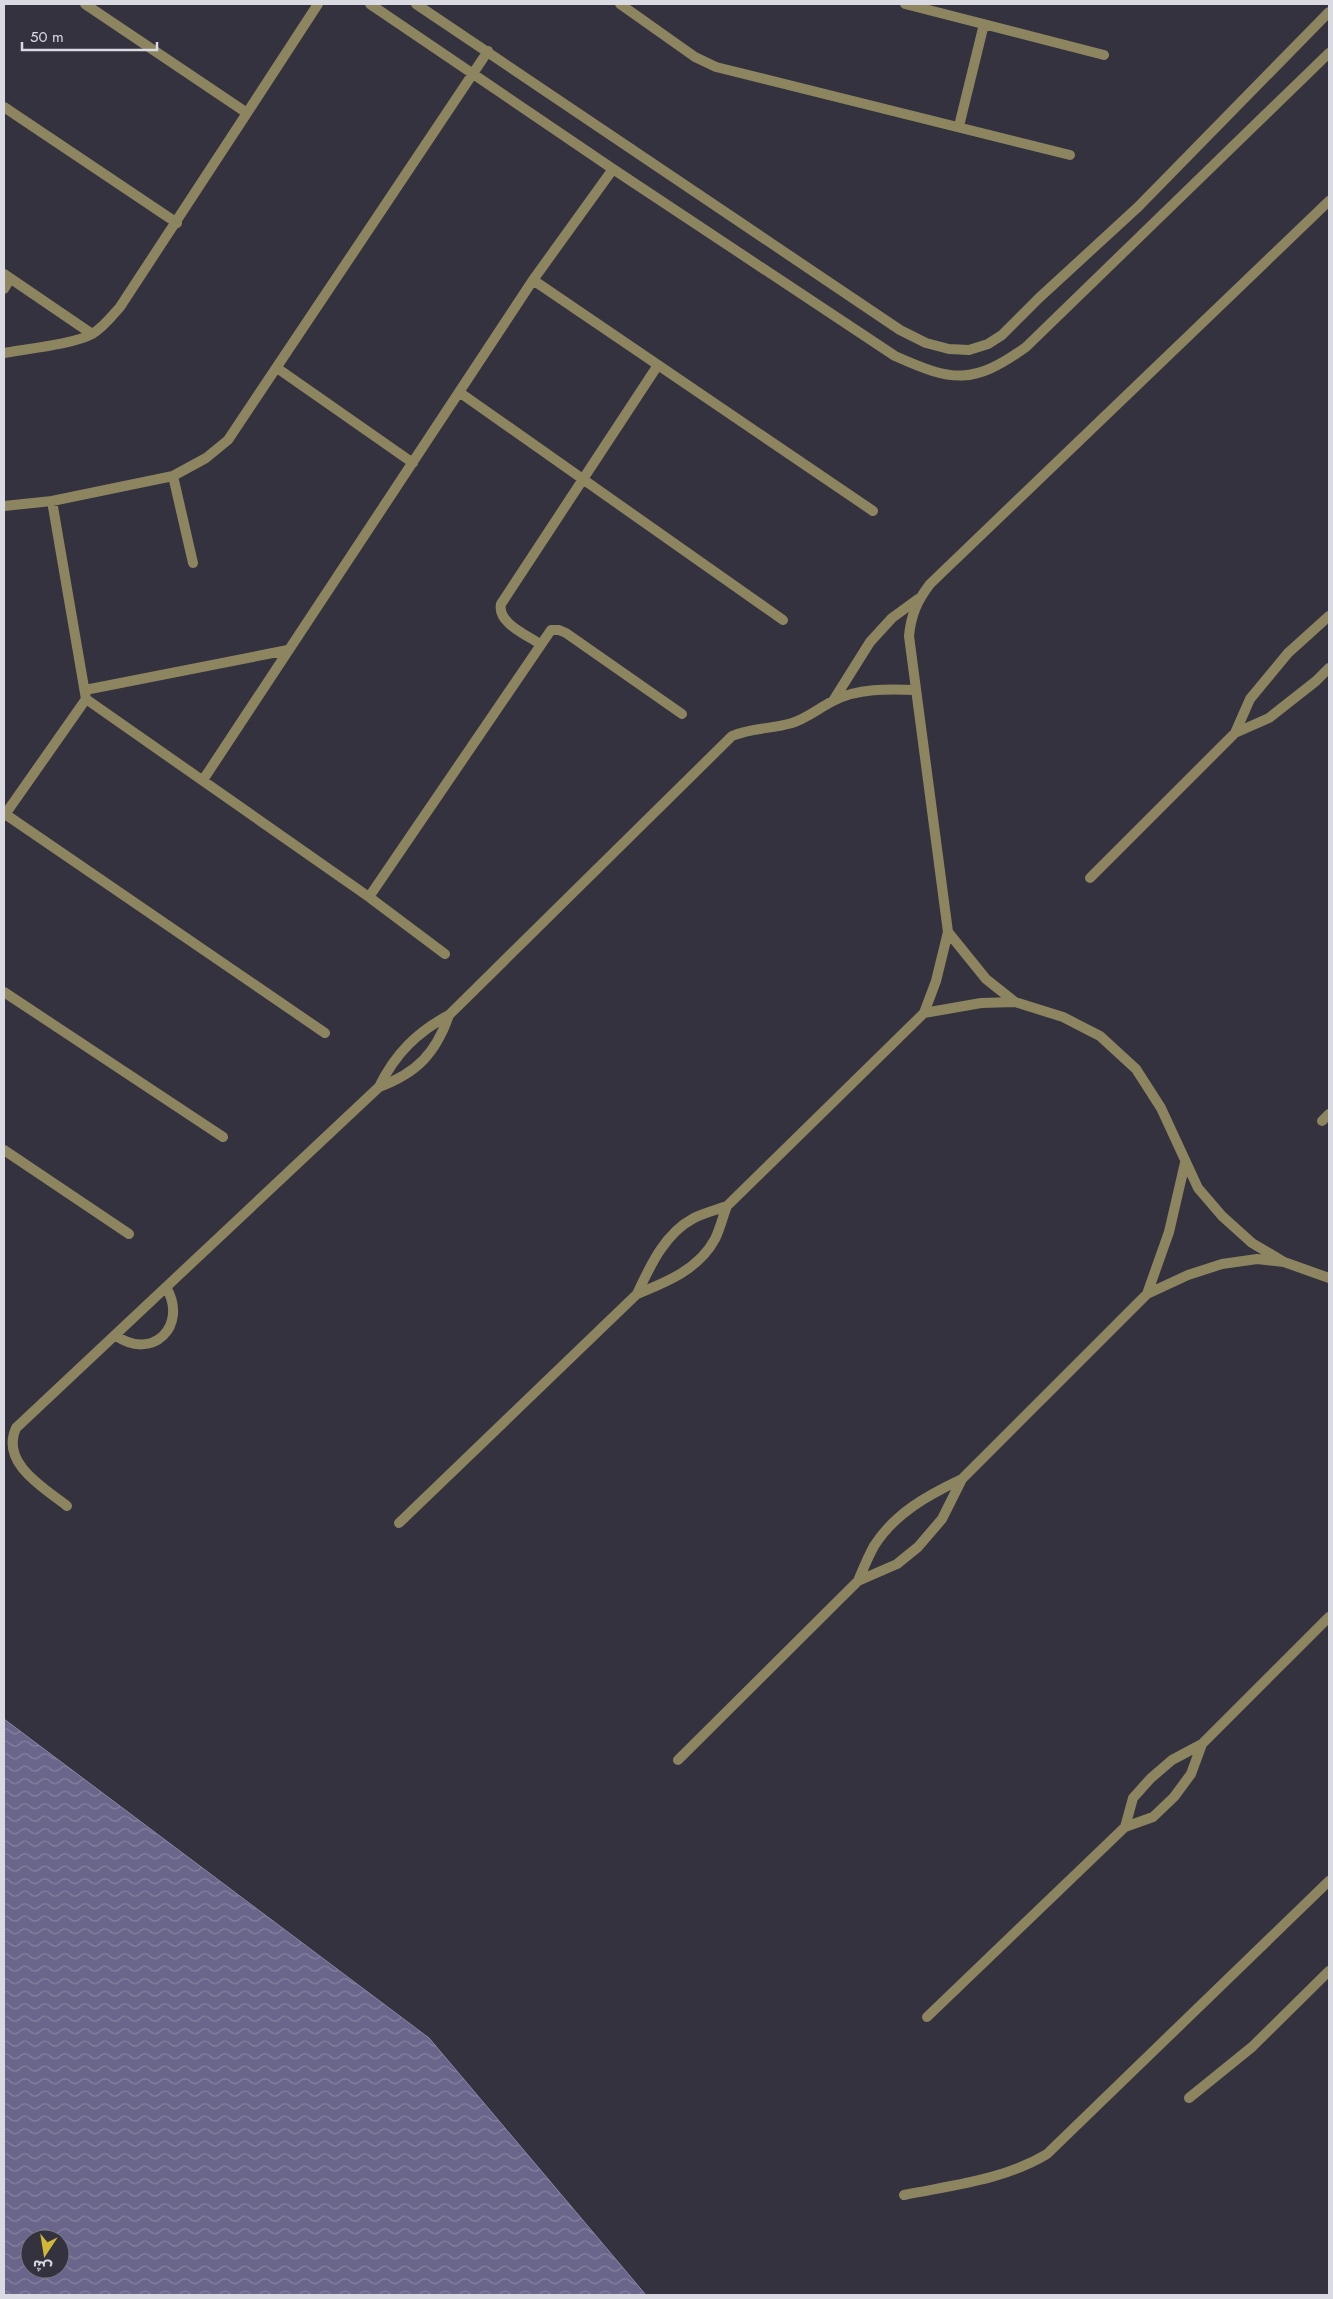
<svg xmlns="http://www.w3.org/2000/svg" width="1333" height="2299" font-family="Jost,'Noto Sans Arabic',sans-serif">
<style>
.water{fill:url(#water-waves);stroke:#8b88a5;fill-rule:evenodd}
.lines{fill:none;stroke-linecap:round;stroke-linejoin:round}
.lane{stroke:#8d8560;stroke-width:10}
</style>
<defs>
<pattern id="water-waves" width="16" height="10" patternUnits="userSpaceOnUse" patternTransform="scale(1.25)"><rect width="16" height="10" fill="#69658b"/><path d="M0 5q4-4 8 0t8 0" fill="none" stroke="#8582a0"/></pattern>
</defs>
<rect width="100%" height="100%" fill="#33323e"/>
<path class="water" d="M 4,1719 L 429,2038 L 646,2295 L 4,2295 ZM 30,2239 L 60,2239 L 60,2269 L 30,2269 Z"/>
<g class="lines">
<path class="lane" d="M 85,4 L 247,113 L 318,4
M 370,4 L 613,169 L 895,356 C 953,382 973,385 1026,347 L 1329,53
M 416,4 L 900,330 L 926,343 L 949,349 L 969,350 L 988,344 L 1002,335 L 1039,298 L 1138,207 L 1329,12
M 620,4 L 695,57 L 716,67 L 1070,155
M 905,4 L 1104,55
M 4,107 L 177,223
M 959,126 L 984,24
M 4,274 L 92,334
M 533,280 L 873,511
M 4,289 L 10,279
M 4,353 C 25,349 75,344 92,334 C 103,328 112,316 120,307 L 247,113
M 277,368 L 413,463
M 459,392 L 783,620
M 173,476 L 193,563
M 52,501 L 86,699 L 369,897 L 445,954
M 4,506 L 52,501 L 173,476 L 206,458 L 228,440 L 488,51
M 540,644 C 527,635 497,623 501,604 L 658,365
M 85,690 L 288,650
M 833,701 L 870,642 L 892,618 L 918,599
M 1235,733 L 1269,718 L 1316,681 L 1329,668
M 203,780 L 533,280 L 613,169
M 5,814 L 325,1033
M 4,816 L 86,699
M 1090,878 L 1235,733 L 1250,699 L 1288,653 L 1329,616
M 369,897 L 551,630 L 559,630 L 566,633 L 682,714
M 948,932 L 986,979 L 1015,1002 L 1063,1017 L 1100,1036 L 1136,1069 L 1161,1108 L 1198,1188 L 1222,1216 L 1252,1243 L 1284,1262 L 1329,1278
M 4,992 L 223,1137
M 924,1013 L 981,1003 L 1015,1002
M 379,1087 C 417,1073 436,1053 449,1015
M 1322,1121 L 1329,1114
M 4,1150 L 129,1234
M 637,1294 C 650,1266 665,1233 694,1218 C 704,1213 716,1210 727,1206 L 924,1013 L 936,981 L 948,932 L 909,636 C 911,615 917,601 930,584 L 1329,201
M 1147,1294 L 1169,1232 L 1185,1163
M 115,1335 C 152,1362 189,1326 166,1287
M 67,1506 C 44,1488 0,1463 16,1428 L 379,1087 C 395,1054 417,1032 449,1015 L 732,736 C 751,728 772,729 792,723 C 807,718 819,708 833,701 C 857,688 889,689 916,690
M 399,1523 L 637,1294 C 667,1282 699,1269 715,1239 C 720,1229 723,1216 727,1206
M 858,1581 L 897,1564 L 918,1547 L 942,1519 L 962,1479 L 1147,1294 L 1188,1275 L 1222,1264 L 1257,1259 L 1284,1262
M 678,1760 L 858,1581 C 863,1569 868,1557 874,1546 C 895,1513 928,1495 962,1479
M 1125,1827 L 1133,1798 L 1151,1778 L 1172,1760 L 1202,1744 L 1329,1617
M 927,2017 L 1125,1827 L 1153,1817 L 1174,1797 L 1191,1774 L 1202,1744
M 1189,2098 L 1252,2047 L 1329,1971
M 904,2195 C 953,2185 1004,2180 1047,2154 L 1329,1881"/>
</g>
<rect width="1333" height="2299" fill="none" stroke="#dadae2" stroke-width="10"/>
<g transform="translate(45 2254) rotate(192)"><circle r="24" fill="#33323e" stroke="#767580"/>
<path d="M0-4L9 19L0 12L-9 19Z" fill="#d0b836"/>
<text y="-8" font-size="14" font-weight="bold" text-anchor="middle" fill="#dadae2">ش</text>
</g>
<path d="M22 42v8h135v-8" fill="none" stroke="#dadae2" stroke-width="2.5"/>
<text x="30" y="42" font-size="15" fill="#dadae2" stroke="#33323e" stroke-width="4" paint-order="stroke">50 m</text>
</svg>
